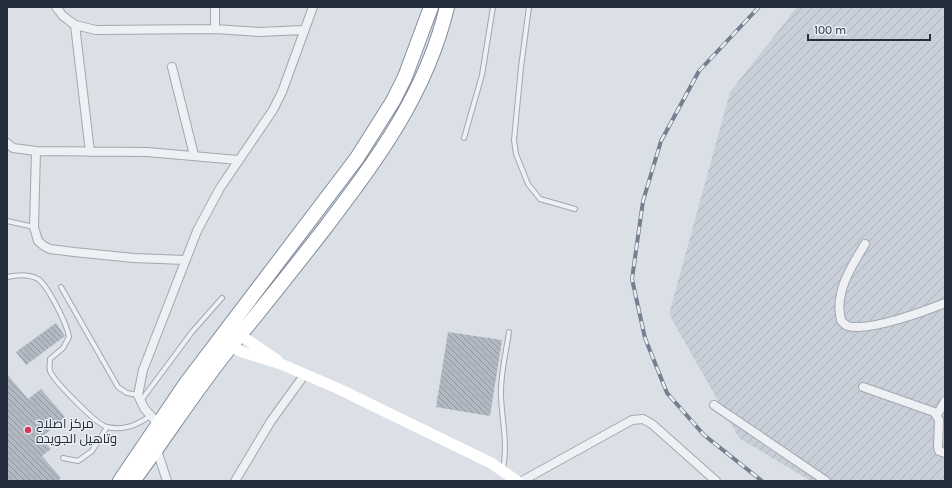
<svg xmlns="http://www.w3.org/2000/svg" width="952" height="488" font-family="Karla,Cairo,sans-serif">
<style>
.industrial{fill:url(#industrial-furrows)}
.building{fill:url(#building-back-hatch)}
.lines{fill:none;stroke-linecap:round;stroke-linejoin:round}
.lane-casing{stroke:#a1a7b0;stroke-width:6}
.street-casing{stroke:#a1a7b0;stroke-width:10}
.highway-casing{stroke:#828d9d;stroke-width:16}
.lane{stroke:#eef0f4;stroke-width:4}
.street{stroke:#eef0f4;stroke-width:8}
.secondary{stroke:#fff;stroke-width:11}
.highway{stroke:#fff;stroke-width:14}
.rail-casing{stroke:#747f90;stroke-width:4}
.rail{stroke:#eaeef4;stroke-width:2.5;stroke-dasharray:8;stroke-linecap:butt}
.poi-dot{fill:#d13a54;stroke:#eaeef4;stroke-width:1.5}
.labels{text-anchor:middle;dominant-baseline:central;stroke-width:3;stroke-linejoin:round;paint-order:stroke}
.poi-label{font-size:13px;fill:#252e3c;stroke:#eaeef4;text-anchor:start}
</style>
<defs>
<pattern id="industrial-furrows" width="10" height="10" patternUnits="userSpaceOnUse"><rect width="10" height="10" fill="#c9cfd8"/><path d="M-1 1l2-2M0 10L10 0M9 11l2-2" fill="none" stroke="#acb2ba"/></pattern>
<pattern id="building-back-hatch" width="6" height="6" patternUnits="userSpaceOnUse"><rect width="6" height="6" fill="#b2b9c3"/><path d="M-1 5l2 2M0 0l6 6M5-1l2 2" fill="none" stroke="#9197a0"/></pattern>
</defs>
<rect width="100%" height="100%" fill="#dbe0e6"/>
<path class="industrial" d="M 797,7 L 945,7 L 945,481 L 811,481 L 739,438 L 669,314 L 730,92 Z"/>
<path class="building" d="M 56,323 L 65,336 L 26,365 L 16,352 Z
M 448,332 L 502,340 L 490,416 L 436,407 Z
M 7,374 L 28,399 L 41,389 L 65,417 L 41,438 L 51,449 L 42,456 L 61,478 L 57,481 L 7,481 Z"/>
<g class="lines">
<defs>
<path id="lane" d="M 529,7 L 521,67 L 514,140 L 516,154 L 528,184 L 540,199 L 575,209
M 464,138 L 482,75 L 493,7
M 7,221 L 34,227
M 7,277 C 16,275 29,274 38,279 C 48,286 67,324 69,337 L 63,348 L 50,359 C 50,362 49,367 50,371 C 54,381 97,425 107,427 C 124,431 137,425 150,416
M 61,287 L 118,387 L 127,393 L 138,395
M 140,402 L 192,332 L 222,298
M 63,458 L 78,461 L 92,451 L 107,427
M 503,469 C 508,444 502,421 501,396 C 500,375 506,353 509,332"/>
<path id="street" d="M 56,7 L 63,16 L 75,25 L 96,30 L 215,29 L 259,32 L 304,30
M 215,7 L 215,29
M 75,25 L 90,152
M 172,67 L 194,155
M 7,143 L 13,148 L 36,151 L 34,227 L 38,241 L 44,246 L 50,249 L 74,252 L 134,258 L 185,260
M 36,151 L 147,152 L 238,160
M 865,244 C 851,267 834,293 841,320 C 843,323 845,325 848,326 C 869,332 925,311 945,303
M 863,387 L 934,412 L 939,420 L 938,447 L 939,451 L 945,453
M 714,405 L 826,481
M 937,415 L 945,401
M 159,425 L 144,408 L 138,395 L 143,370 L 197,231 L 220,188 L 273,110 L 282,92 L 313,7
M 157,450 L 167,481
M 235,481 L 271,421 L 305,374
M 522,481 L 632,420 L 643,419 L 652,424 L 716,481"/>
<path id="highway" d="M 120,481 L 187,382 L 357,158 L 393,101 L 405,77 L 431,7
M 133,481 C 166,437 196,389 231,346 C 263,307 294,268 325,228 C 378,158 426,94 447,7"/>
</defs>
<use href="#lane" class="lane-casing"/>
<use href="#street" class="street-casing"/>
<use href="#highway" class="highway-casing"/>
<use href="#lane" class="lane"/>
<use href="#street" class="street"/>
<path class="secondary" d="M 234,331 L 277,360
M 224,343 L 242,352 L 281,364 L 339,389 L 491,463 L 517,481"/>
<use href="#highway" class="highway"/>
<defs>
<path id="rail" d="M 759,7 L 699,71 L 661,141 L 643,201 L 632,279 L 645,338 L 667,393 L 704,435 L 762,481"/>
</defs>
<use href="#rail" class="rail-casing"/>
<use href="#rail" class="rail"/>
</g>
<circle class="poi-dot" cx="28" cy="430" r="4"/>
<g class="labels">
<g class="poi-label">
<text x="36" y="423">مركز اصلاح<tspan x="36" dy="15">وتاهيل الجويده</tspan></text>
</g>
</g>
<rect width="952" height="488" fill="none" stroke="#252e3c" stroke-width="16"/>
<path d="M808 34v6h122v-6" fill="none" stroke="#252e3c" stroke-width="2"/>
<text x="814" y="34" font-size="12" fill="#252e3c" stroke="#eaeef4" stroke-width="3" paint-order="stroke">100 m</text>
</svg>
